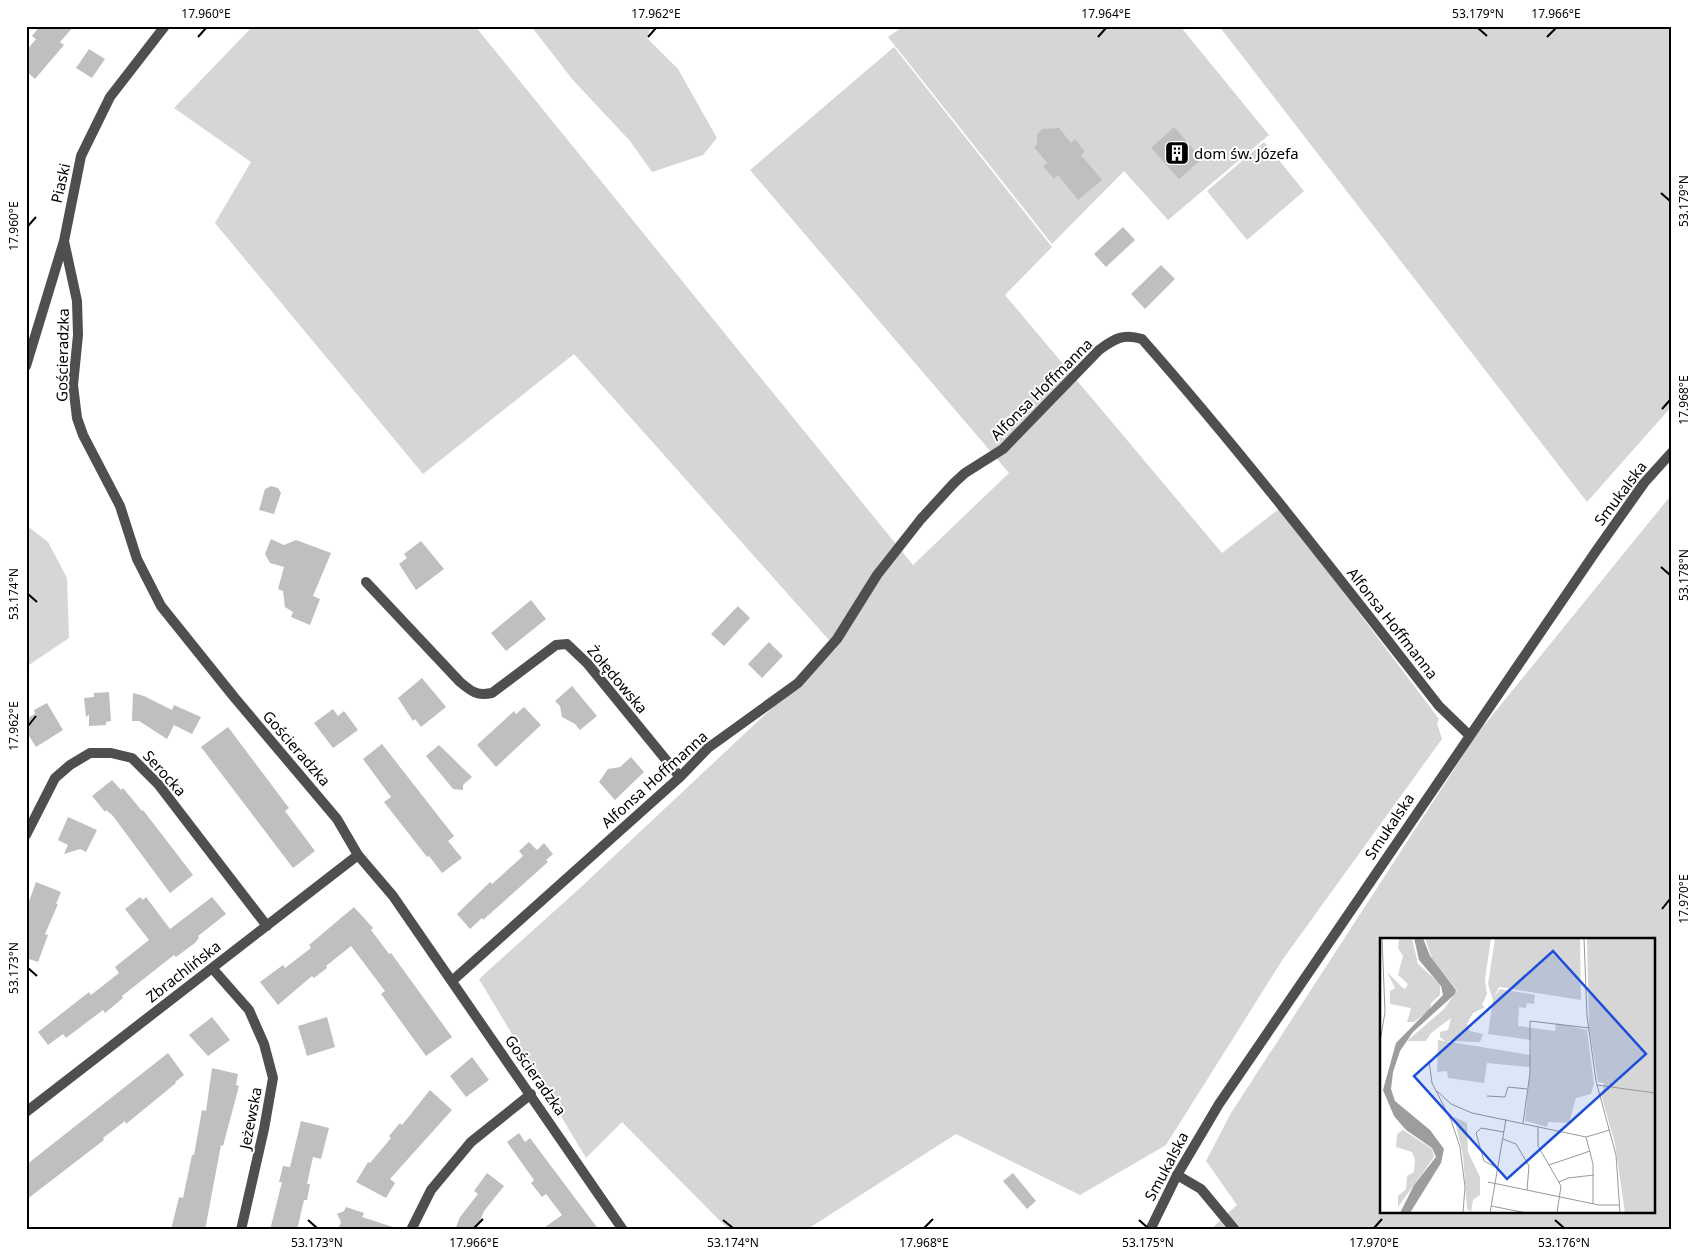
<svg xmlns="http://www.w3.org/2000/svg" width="1698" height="1256" font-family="'Noto Sans',sans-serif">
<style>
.green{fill:#d6d6d6;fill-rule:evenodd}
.building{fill:#bfbfbf}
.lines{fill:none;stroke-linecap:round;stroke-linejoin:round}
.minor{stroke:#4f4f4f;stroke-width:10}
.tertiary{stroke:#4f4f4f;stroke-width:10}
.ticks{fill:none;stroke:#000;stroke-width:2}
.labels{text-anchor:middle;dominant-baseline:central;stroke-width:4;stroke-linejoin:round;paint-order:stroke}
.poi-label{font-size:15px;fill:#000;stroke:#fff;text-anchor:start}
.street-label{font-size:15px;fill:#000;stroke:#fff}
.inset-road{fill:none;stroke:#999;stroke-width:1}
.view{fill:#1d4ed8;fill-opacity:0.15;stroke:#1d4ed8;stroke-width:2.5}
.inset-edge{fill:none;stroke:#000;stroke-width:2.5}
.neatline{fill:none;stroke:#000;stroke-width:2}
.ticks-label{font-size:12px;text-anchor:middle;fill:#000}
</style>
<rect width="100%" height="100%" fill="#fff"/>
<path class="green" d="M 253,26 L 475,26 L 913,565 L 1009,473 L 750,170 L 894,47 L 1052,247 L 1005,295 L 1222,553 L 1280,508 L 1439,719 L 1437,723 L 1442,739 L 1283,959 L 1166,1145 L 1080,1195 L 956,1134 L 806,1230 L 729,1230 L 622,1122 L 586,1158 L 479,979 L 580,888 L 836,648 L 574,354 L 423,474 L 215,223 L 251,162 L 174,108 Z
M 531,26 L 651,26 L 647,38 L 678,69 L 717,138 L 703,155 L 652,172 L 630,141 L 572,79 Z
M 904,26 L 1180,26 L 1269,135 L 1168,220 L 1124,171 L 1052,244 L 888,37 Z
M 1219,26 L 1672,26 L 1672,406 L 1587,502 Z
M 1264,142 L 1304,191 L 1247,240 L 1207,191 Z
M 1672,494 L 1672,1230 L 1210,1230 L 1237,1205 L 1206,1161 L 1231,1113 L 1477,734 ZM 1382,940 L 1654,940 L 1654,1212 L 1382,1212 Z
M 26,525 L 48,542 L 67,578 L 69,638 L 26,667 Z"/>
<path class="building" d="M 40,26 L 74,26 L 60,42 L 64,45 L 35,79 L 26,71 L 26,51 L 36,39 L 32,36 Z
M 89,49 L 105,59 L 92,78 L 76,68 Z
M 1174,127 L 1202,159 L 1179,179 L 1151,148 Z
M 1059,128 L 1071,143 L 1075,139 L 1085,152 L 1081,155 L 1102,180 L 1078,200 L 1058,175 L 1054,179 L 1043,166 L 1047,163 L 1034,147 L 1037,145 L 1037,134 L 1043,129 Z
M 1123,227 L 1135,240 L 1106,267 L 1094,254 Z
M 1161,265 L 1175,279 L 1145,309 L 1131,294 Z
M 271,486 L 278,488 L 281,493 L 274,514 L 259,510 L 265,489 Z
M 271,539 L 284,545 L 296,540 L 331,553 L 313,596 L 320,599 L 310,625 L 291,617 L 293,612 L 285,607 L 283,591 L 278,589 L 284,567 L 270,563 L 265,554 Z
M 421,541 L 444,569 L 416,590 L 399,564 L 407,558 L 404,554 Z
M 531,600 L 546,619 L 506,651 L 491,633 Z
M 738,606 L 750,618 L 724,646 L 711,634 Z
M 769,642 L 783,656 L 762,678 L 748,664 Z
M 422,678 L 446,707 L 421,727 L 415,719 L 413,721 L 398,698 Z
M 572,686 L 597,716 L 580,730 L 575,724 L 562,717 L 560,706 L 555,701 Z
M 109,692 L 111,721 L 106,722 L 106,725 L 89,726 L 89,715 L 86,717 L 84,698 L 94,697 L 94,693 Z
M 133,693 L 144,696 L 172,710 L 174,705 L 201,717 L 192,734 L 174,725 L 167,739 L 139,721 L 132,721 Z
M 47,703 L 63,730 L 36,747 L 26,731 L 26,719 L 35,714 L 34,710 Z
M 524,707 L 541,725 L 496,767 L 477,745 L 514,711 L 516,714 Z
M 333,709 L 338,716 L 344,711 L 358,730 L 333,748 L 314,723 Z
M 228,727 L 289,808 L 285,811 L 315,851 L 293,868 L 201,747 Z
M 382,744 L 454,836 L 448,841 L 462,858 L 442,873 L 429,856 L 427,857 L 384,802 L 391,797 L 363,759 Z
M 439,745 L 472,777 L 463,785 L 463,790 L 453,789 L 426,756 Z
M 631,757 L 644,772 L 615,800 L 599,782 L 608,769 L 620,767 Z
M 112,780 L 121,790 L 123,788 L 142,811 L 143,810 L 193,875 L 170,893 L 113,816 L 106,810 L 105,812 L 92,796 Z
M 68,817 L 97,830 L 86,852 L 80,849 L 64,854 L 68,845 L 58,840 Z
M 529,842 L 537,850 L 544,843 L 553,854 L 546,860 L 548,862 L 483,920 L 482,918 L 470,929 L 457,914 L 490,882 L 492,884 L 523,856 L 519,851 Z
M 36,882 L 61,892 L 56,904 L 58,904 L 45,934 L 48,935 L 38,962 L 26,958 L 26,910 Z
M 140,897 L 143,900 L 146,897 L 170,929 L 212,897 L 226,914 L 198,936 L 199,938 L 195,943 L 176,957 L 174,955 L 122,996 L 123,998 L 105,1013 L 103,1010 L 66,1038 L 63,1034 L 48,1045 L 38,1032 L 89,992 L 91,995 L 119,973 L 115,967 L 149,940 L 125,909 Z
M 354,907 L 373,928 L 371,930 L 389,954 L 391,953 L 452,1037 L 426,1056 L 381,994 L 385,991 L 351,946 L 326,966 L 327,968 L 314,978 L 312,976 L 278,1005 L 260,982 L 283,965 L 285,968 L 311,948 L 309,945 Z
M 212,1017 L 230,1040 L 208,1056 L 189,1035 Z
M 327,1017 L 335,1047 L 307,1056 L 298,1026 Z
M 168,1053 L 184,1075 L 175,1082 L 176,1083 L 126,1124 L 125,1121 L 103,1138 L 104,1140 L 26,1200 L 26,1165 Z
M 472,1057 L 489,1080 L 466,1097 L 450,1076 Z
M 212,1068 L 238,1074 L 236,1085 L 239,1086 L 223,1146 L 221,1145 L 205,1230 L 171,1230 L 179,1197 L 183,1198 L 192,1155 L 194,1155 L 202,1110 L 206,1111 Z
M 430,1090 L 452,1110 L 390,1179 L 395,1183 L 386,1198 L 356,1182 L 368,1162 L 370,1163 L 391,1138 L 389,1136 L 400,1123 L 402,1125 Z
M 301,1121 L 329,1128 L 321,1159 L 313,1157 L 307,1184 L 310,1184 L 307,1200 L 304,1200 L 297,1230 L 270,1230 L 282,1182 L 279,1182 L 283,1166 L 290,1167 Z
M 519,1133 L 525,1142 L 530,1138 L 599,1230 L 541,1230 L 562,1215 L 546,1194 L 542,1197 L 531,1183 L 534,1180 L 507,1142 Z
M 487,1173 L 504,1186 L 484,1211 L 476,1230 L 455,1230 L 460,1217 L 478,1194 L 474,1191 Z
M 1013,1173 L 1036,1201 L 1027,1209 L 1003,1181 Z
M 346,1207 L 364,1213 L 362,1217 L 393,1227 L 393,1230 L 348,1230 L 339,1227 L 341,1222 L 337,1214 L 344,1211 Z"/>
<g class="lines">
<path class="minor" d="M 64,241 L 77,301 L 78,335 L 73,385 L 77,418 L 83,435 L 120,506 L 137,559 L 161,606 L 234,697 L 337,819 L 358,855 L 393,896 L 623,1230
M 26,366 L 64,241 L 81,156 L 110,97 L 165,26
M 366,582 L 460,682 C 472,692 477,696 492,693 L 556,645 L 567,644 L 587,663 L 680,777
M 26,835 L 55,778 L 70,765 L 90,753 L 111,753 L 132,758 L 158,784 L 267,926
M 212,968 L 249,1010 L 264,1044 L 273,1078 L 264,1129 L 241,1230
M 452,981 L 680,777 L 708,748 L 798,683 L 837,639 L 877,575 L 921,519 L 954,483 L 965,473 L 1003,449 L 1099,350 C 1114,339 1123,333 1142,339 C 1246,457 1342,582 1439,706 L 1469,735
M 26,1112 L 358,855
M 1177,1175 L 1201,1189 L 1235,1230
M 411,1230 L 431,1190 L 471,1142 L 531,1094"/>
<path class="tertiary" d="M 1150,1230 L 1177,1175 L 1219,1104 L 1596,551 L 1644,483 L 1672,452"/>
</g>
<path class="ticks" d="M 1478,28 L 1487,36M 198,37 L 206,28M 648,37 L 656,28M 1098,37 L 1106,28M 1547,37 L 1556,28M 1661,193 L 1670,201M 28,226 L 36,217M 1662,409 L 1670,400M 1661,567 L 1670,575M 28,594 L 37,602M 28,726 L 36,716M 1662,909 L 1670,899M 28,968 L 37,976M 308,1220 L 317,1228M 723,1220 L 733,1228M 1139,1220 L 1148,1228M 1555,1220 L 1564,1228M 474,1228 L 483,1219M 924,1228 L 933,1219M 1374,1228 L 1382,1219"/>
<defs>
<symbol id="building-square" viewBox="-11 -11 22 22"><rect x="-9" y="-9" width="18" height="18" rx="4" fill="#000" stroke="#fff"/><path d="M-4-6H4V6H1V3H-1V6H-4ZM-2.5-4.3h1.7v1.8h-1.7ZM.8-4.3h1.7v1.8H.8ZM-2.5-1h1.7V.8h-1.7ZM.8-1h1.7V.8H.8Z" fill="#fff"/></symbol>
</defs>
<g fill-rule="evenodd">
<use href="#building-square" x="1163" y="139" width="28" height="28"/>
</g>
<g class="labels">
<g class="poi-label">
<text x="1194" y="153">dom św. Józefa</text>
</g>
<g class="street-label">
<text transform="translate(60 183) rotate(-77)">Piaski</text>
<text transform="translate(62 355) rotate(-89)">Gościeradzka</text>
<text transform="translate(1041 389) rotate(-45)">Alfonsa Hoffmanna</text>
<text transform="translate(1620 493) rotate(-53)">Smukalska</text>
<text transform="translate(1393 623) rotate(52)">Alfonsa Hoffmanna</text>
<text transform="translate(618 679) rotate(50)">Żołędowska</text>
<text transform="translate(297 748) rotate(49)">Gościeradzka</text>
<text transform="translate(165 773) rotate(48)">Serocka</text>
<text transform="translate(654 779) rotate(-42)">Alfonsa Hoffmanna</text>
<text transform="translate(1389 826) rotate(-56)">Smukalska</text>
<text transform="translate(183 971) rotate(-38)">Zbrachlińska</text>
<text transform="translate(536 1075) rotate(55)">Gościeradzka</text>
<text transform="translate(250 1118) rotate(-79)">Jeżewska</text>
<text transform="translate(1166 1166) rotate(-62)">Smukalska</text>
</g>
</g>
<g transform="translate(1380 938)">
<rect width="275" height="275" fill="#fff"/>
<path d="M 19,0 L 32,0 L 38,26 L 60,46 L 60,57 L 51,65 L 50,72 L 34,84 L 27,84 L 31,70 L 10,66 L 10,53 L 15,50 L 7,34 L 22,49 L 25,51 L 28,46 L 18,37 L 23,18 L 18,10 ZM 45,0 L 111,0 L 105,42 L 107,56 L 102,67 L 105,69 L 93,75 L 87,86 L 90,93 L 103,96 L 100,104 L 65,103 L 60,99 L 60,94 L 68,92 L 71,80 L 51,95 L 46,103 L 27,103 L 64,71 L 77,52 L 52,21 ZM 115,0 L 200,0 L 201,62 L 119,49 L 114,59 L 120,51 L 155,57 L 154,66 L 147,65 L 146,70 L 139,69 L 138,88 L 175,93 L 176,85 L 207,92 L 214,146 L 211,156 L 196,160 L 189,185 L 168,184 L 167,189 L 145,183 L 150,129 L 107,125 L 104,145 L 68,140 L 67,133 L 57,134 L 58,102 L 150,117 L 151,102 L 108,96 L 113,62 L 108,46 ZM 207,0 L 275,0 L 275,275 L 245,275 L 235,206 L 222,160 L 224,145 L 218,144 L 209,89 ZM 74,179 L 87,185 L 88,214 L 100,239 L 100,257 L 93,262 L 91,274 L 87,271 L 83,217 ZM 23,192 L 52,211 L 54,219 L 18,269 L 18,258 L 26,251 L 27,238 L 34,234 L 35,222 L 32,214 L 16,209 L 17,196 Z" fill="#d6d6d6"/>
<path d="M 34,0 L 43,0 L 50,18 L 76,52 L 75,56 L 33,94 L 20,113 L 13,134 L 11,151 L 15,163 L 50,192 L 64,211 L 61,225 L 30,275 L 20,275 L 34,247 L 56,219 L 52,210 L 26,192 L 14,178 L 3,152 L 16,105 L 63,57 L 61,48 L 39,22 Z" fill="#9d9d9d"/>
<path class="inset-road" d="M 204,0 L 207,78 L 216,143 L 236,217 L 240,275M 0,104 L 5,74 L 2,0M 49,123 L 52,145 L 71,182 L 80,209 L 85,249 L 83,275M 217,147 L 275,155M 57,153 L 71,166 L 92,175 L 206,199 L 230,192M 107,158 L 125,159 L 128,149 L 147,151M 143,185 L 150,135 L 150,83 L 209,90M 158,188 L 158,208 L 181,248 L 177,275M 206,199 L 213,226 L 213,266M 123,201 L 136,206 L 149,228 L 147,252M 169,227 L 210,213M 118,230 L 104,223 L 96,195 L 101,190 L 124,194M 108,244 L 219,267 L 240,267M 179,244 L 188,240 L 214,237M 111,268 L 147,275M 110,275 L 126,181"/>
<path class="view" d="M 173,13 L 266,116 L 127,241 L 34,138 Z"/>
<rect width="275" height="275" class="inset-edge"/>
</g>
<rect width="1698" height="1256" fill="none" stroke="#ffffff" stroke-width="55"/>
<rect x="28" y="28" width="1642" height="1200" class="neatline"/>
<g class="ticks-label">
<text x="206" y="18">17.960°E</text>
<text x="656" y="18">17.962°E</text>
<text x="1106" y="18">17.964°E</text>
<text x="1478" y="18">53.179°N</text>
<text x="1556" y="18">17.966°E</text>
<text transform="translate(1684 201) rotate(-90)" y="4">53.179°N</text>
<text transform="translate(14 226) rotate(-90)" y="4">17.960°E</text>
<text transform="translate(1684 400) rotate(-90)" y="4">17.968°E</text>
<text transform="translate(1684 575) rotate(-90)" y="4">53.178°N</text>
<text transform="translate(14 594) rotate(-90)" y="4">53.174°N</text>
<text transform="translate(14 726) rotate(-90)" y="4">17.962°E</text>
<text transform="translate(1684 899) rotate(-90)" y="4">17.970°E</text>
<text transform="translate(14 968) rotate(-90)" y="4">53.173°N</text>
<text x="317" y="1247">53.173°N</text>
<text x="474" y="1247">17.966°E</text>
<text x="733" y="1247">53.174°N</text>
<text x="924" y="1247">17.968°E</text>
<text x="1148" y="1247">53.175°N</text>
<text x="1374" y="1247">17.970°E</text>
<text x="1564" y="1247">53.176°N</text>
</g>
</svg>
